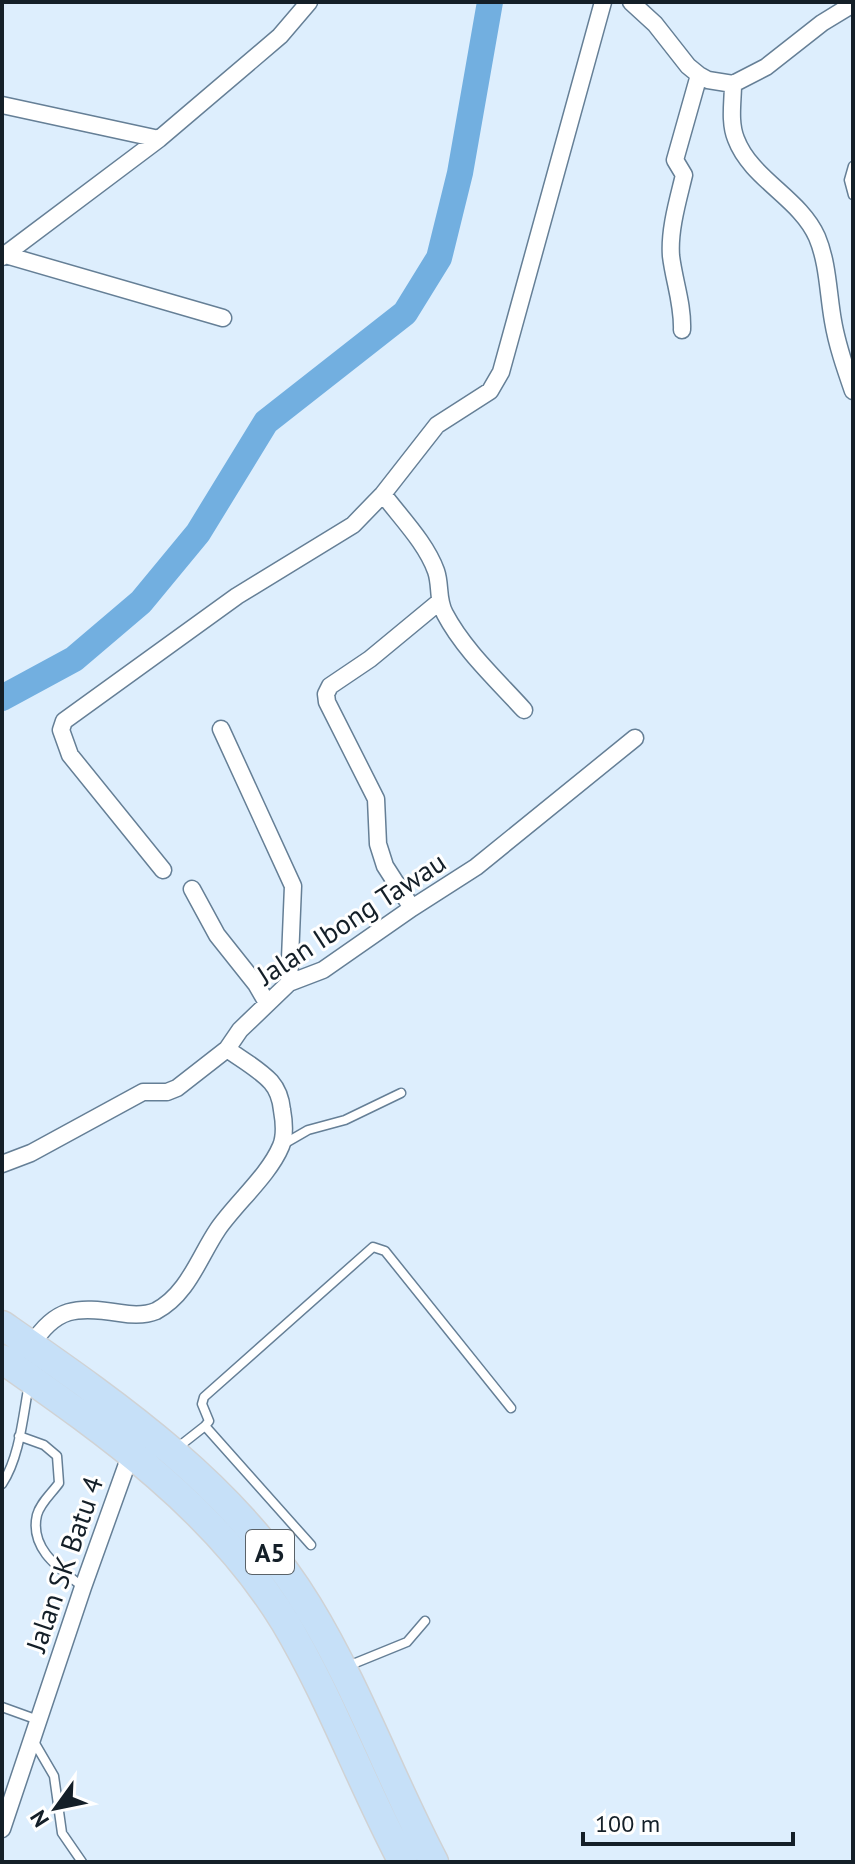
<svg xmlns="http://www.w3.org/2000/svg" width="855" height="1864" font-family="'PT Sans',sans-serif">
<style>
.lines{fill:none;stroke-linecap:round;stroke-linejoin:round}
.river{stroke:#72afe0;stroke-width:26}
.service-casing{stroke:#657f96;stroke-width:11}
.minor-casing{stroke:#657f96;stroke-width:19}
.trunk-casing{stroke:#d0d2d4;stroke-width:31}
.service{stroke:#fff;stroke-width:8}
.minor{stroke:#fff;stroke-width:16}
.trunk{stroke:#c6e0f8;stroke-width:28}
.labels{text-anchor:middle;dominant-baseline:central;stroke-width:6;stroke-linejoin:round;paint-order:stroke}
.shield{fill:#fff;stroke:#5a6268;stroke-width:2}
.shield-label{font-size:26px;font-weight:bold;fill:#141f28}
.street-label{font-size:28px;fill:#141f28;stroke:#fff}
</style>
<rect width="100%" height="100%" fill="#ddeefd"/>
<g class="lines">
<path class="river" d="M 2,698 L 74,659 L 141,602 L 198,533 L 266,422 L 405,313 L 439,258 L 460,173 L 490,2"/>
<defs>
<path id="service" d="M 853,166 L 849,180 L 853,195
M 282,1145 L 308,1130 L 345,1120 L 401,1093
M 205,1426 L 311,1545
M 19,1436 L 44,1445 L 57,1456 L 59,1483 C 52,1493 40,1503 37,1515 C 29,1549 60,1569 83,1587
M 177,1448 L 205,1426 L 209,1421 L 202,1404 L 204,1397 L 373,1247 L 385,1251 L 511,1408
M 2,1484 C 20,1457 23,1415 29,1384
M 348,1666 L 407,1642 L 425,1621
M 2,1707 L 38,1720
M 33,1740 L 54,1776 L 62,1833 L 82,1862"/>
<path id="minor" d="M 631,2 L 655,24 L 688,66 L 699,75 L 708,80 L 733,84 L 766,67 L 822,23 L 853,4
M 733,84 C 733,101 729,122 736,139 C 751,179 800,198 817,237 C 828,263 828,293 833,321 C 837,345 845,368 853,391
M 2,105 L 159,139
M 2,254 L 223,318
M 2,257 L 159,139 L 280,36 L 309,2
M 682,330 C 683,304 674,281 671,256 C 669,230 678,200 684,175 L 675,160 L 699,75
M 383,494 C 401,518 426,543 436,571 C 441,585 437,600 445,614 C 464,650 497,680 524,710
M 221,729 L 293,886 L 289,983
M 163,870 L 70,755 L 61,730 L 64,721 L 237,596 L 353,525 L 383,494 L 437,425 L 490,391 L 501,372 L 603,2
M 192,889 L 217,935 L 256,984 L 267,1003
M 412,908 L 385,866 L 378,844 L 376,799 L 327,702 L 326,694 L 330,686 L 370,659 L 439,602
M 2,1164 L 31,1153 L 143,1092 L 167,1092 L 177,1088 L 227,1049 L 240,1030 L 289,983 L 323,970 L 412,908 L 476,867 L 635,738
M 31,1346 C 55,1307 77,1306 120,1313 C 132,1315 144,1316 156,1311 C 188,1294 199,1257 218,1229 C 236,1203 269,1175 281,1146 C 285,1136 284,1121 282,1110 C 281,1100 278,1090 271,1082 C 259,1069 241,1059 227,1049
M 2,1829 L 83,1587 L 131,1453"/>
<path id="trunk" d="M 2,1325 C 117,1405 234,1485 308,1606 C 358,1688 390,1778 434,1862
M 2,1359 C 109,1434 216,1509 285,1622 C 331,1699 361,1783 403,1862"/>
</defs>
<use href="#service" class="service-casing"/>
<use href="#minor" class="minor-casing"/>
<use href="#trunk" class="trunk-casing"/>
<use href="#service" class="service"/>
<use href="#minor" class="minor"/>
<use href="#trunk" class="trunk"/>
</g>
<g class="labels">
<rect class="shield" x="246" y="1530" width="48" height="44" rx="6"/>
<g class="shield-label">
<text x="270" y="1552">A5</text>
</g>
<g class="street-label">
<text transform="translate(351 918) rotate(-33)">Jalan Ibong Tawau</text>
<text transform="translate(64 1564) rotate(-71)">Jalan SK Batu 4</text>
</g>
</g>
<rect width="855" height="1864" fill="none" stroke="#141f28" stroke-width="8"/>
<g transform="translate(56 1808) rotate(237)" stroke="#ffffff" stroke-width="6" paint-order="stroke">
<path d="M0-6L14 30L0 20L-14 30Z" fill="#141f28"/>
<text y="-12" font-size="22" font-weight="bold" text-anchor="middle" fill="#141f28">N</text>
</g>
<path d="M583 1832v12h210v-12" fill="none" stroke="#141f28" stroke-width="4"/>
<text x="595" y="1832" font-size="24" fill="#141f28" stroke="#ffffff" stroke-width="6" paint-order="stroke">100 m</text>
</svg>
